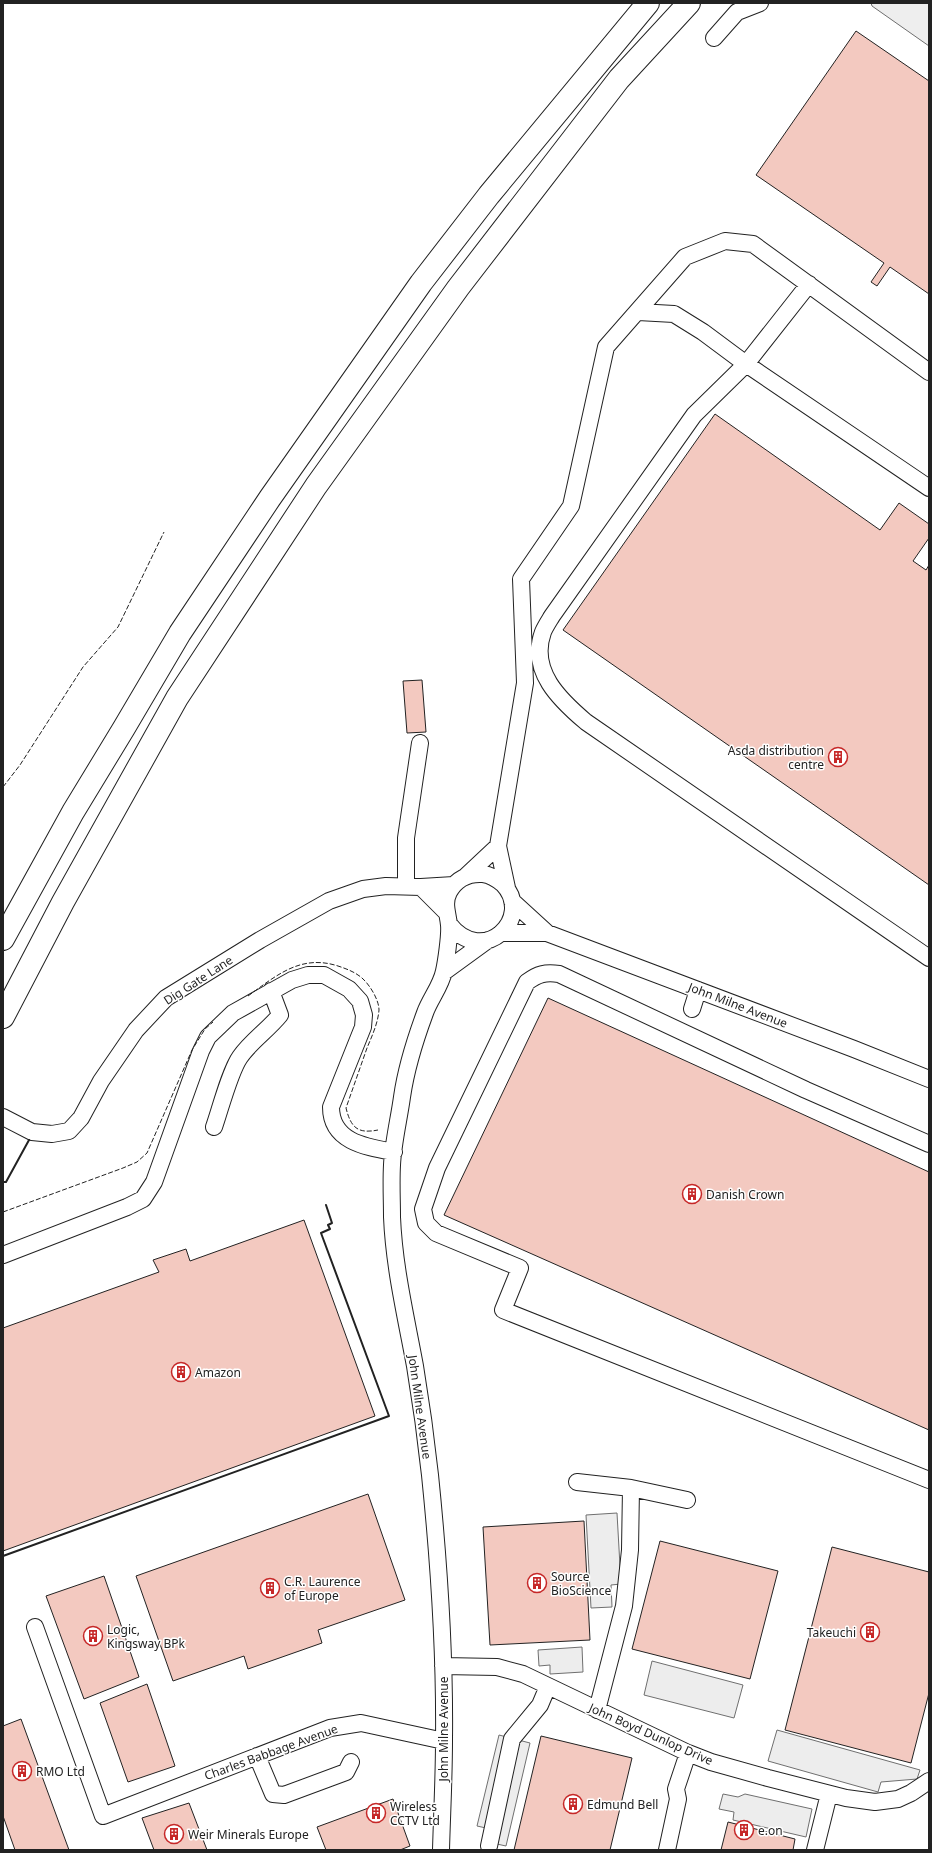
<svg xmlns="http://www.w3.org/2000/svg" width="932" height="1853" font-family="'Noto Sans',sans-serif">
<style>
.green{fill:#eee;stroke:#6f6f6f}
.parking{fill:#ededed;stroke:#6f6f6f}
.building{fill:#f3c9c0;stroke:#222}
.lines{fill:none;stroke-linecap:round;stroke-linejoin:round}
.minor-casing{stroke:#222;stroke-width:18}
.highway-casing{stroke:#222;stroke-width:24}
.minor{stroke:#fff;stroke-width:16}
.highway{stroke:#fff;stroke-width:22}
.fence{stroke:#222;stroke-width:1;stroke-dasharray:5 2;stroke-linecap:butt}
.wall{stroke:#222;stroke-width:2}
.labels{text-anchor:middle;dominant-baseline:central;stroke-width:3;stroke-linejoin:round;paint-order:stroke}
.poi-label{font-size:12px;fill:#222;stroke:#fff;text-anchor:start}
.street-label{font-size:12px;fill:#222;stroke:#fff}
</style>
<rect width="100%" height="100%" fill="#fff"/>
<path class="green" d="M 871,3 L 929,3 L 929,46 L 872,6 Z"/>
<path class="parking" d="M 617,1513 L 621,1584 L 611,1585 L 612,1607 L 591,1608 L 586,1515 Z
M 582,1647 L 583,1672 L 550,1674 L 550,1665 L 539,1666 L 538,1650 Z
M 652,1661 L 743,1685 L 734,1718 L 644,1695 Z
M 777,1730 L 920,1770 L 917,1779 L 881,1782 L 878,1792 L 768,1761 Z
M 499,1735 L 530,1743 L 506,1846 L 483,1841 L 486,1828 L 477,1826 Z
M 723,1794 L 738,1797 L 745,1794 L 812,1809 L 806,1837 L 733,1820 L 734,1812 L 719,1809 Z"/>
<path class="building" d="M 856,31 L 929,81 L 929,294 L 890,267 L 877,286 L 871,282 L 884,263 L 756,175 Z
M 715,414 L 880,530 L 899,503 L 929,524 L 929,538 L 913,561 L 926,570 L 929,565 L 929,885 L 563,630 Z
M 422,680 L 426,732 L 407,733 L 403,681 Z
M 548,998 L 929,1172 L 929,1430 L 444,1215 Z
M 304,1220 L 375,1416 L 3,1551 L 3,1328 L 159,1272 L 153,1260 L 186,1249 L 190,1261 Z
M 368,1494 L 405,1600 L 318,1630 L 322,1643 L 248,1669 L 244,1656 L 173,1681 L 136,1576 Z
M 584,1521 L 590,1640 L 490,1645 L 483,1527 Z
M 660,1541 L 778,1571 L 750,1679 L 632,1649 Z
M 832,1547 L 929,1572 L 929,1693 L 911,1763 L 785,1730 Z
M 104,1576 L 139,1677 L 84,1699 L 46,1596 Z
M 147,1684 L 175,1766 L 128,1782 L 100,1703 Z
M 21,1719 L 69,1850 L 15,1850 L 3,1816 L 3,1726 Z
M 541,1736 L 632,1758 L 610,1850 L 514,1850 Z
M 393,1799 L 410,1846 L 400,1850 L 326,1850 L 317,1827 Z
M 189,1803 L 207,1850 L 154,1850 L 142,1818 Z
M 728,1822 L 795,1839 L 793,1850 L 721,1850 Z"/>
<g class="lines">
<defs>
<path id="minor" d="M 714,38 L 737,12 L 760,3
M 809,284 L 746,364 L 694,415 L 552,616 C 549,621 545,627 543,632 C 529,671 560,700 586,722 L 929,958
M 638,312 L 674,314 L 703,332 L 746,364 L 929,488
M 466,876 L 498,846
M 406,885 L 406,838 L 420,743
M 507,888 L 498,846 L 525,683 L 521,579 L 571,506 L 606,347 L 685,257 L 725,241 L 753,244 L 929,372
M 512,901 L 547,933
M 445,911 L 421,887 L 454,885
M 501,933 L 547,933 L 854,1049 L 929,1079
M 444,972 L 488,940
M 692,1009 L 698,990
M 3,1117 L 32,1132 L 52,1134 L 69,1131 L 81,1118 L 101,1081 L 136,1030 L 166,998 L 260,940 L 329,901 L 363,889 L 386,886 L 421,887
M 214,1127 C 220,1110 230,1071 240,1057 C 251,1041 268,1030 280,1015 L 271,991
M 929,1144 L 806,1090 L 559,974 C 545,972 538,974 527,982 L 437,1168 L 423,1209 L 426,1223 L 436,1233 L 520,1268 L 503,1310 L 929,1480
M 3,1255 L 127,1207 L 143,1199 L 154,1182 L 201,1051 L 208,1037 L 233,1013 L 292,980 L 308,975 L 324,975 L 349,989 L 360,1001 L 364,1015 L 363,1027 L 331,1107 C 331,1142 366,1147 394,1152
M 577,1482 L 631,1488 L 687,1500
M 35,1627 L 103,1816 L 330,1728 L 361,1723 L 444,1741
M 443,1666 L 497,1667 L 523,1674 L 688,1753 L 711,1762 L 768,1778 L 846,1798 L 875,1802 L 898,1799 L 911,1793 L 929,1781
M 597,1710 L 624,1606 L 630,1550 L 631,1488
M 257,1756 L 273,1794 L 284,1795 L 346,1772 L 351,1762
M 489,1846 L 512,1739 L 540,1705 L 548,1686
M 441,1850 C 442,1813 444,1777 444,1740 C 445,1652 439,1563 430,1475 C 426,1438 421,1402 415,1366 C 406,1317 394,1267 392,1217 C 392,1200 391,1183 392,1165 C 393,1143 399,1119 402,1097 C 406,1069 415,1040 425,1013 C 430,999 441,986 444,971 C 446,962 450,935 449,925 C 448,913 443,904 449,892 C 456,879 469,873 483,874 C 491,875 497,879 503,884 C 535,918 483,968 449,924
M 667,1850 L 678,1799 L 676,1789 L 688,1753
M 815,1850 L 829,1794"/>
<path id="highway" d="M 3,939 L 73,812 L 124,728 L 180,633 L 270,498 L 421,283 L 489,195 L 648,3
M 3,1017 L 63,902 L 177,698 L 316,486 L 458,288 L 619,79 L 689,3"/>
</defs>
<use href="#minor" class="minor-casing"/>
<use href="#highway" class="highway-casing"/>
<use href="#minor" class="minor"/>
<use href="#highway" class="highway"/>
<path class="fence" d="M 3,787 L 20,765 L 83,667 L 118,627 L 164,532
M 248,996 C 277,975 301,954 338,966 C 347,969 355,972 362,978 C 370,985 379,1000 379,1010 C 378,1023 372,1036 367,1048 C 360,1068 353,1088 346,1108 C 351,1128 358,1134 378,1130
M 3,1212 L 123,1168 L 137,1162 L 147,1153 L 192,1050 L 205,1029 L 213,1022"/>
<path class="wall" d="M 3,1182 L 6,1182 L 29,1140
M 3,1556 L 389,1416 L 321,1233 L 330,1229 L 328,1225 L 332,1223 L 326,1205"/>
</g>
<defs>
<symbol id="building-ring" viewBox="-11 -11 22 22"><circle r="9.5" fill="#fff" stroke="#c62828" stroke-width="1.5"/><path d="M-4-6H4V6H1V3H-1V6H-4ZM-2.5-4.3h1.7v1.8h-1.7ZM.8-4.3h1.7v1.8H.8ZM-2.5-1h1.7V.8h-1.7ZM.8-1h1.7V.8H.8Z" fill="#c62828"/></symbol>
</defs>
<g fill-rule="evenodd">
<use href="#building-ring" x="827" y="746" width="22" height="22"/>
<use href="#building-ring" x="681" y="1183" width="22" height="22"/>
<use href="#building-ring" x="170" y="1361" width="22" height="22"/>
<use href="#building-ring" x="526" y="1572" width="22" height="22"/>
<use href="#building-ring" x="259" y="1577" width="22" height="22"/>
<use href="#building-ring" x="859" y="1621" width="22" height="22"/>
<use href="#building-ring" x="82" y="1625" width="22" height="22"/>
<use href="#building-ring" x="11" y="1760" width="22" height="22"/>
<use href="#building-ring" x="562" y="1793" width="22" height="22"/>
<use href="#building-ring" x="365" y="1802" width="22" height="22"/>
<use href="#building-ring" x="733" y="1819" width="22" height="22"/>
<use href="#building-ring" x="163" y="1823" width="22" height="22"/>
</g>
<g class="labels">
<g class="poi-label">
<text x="824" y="750" text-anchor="end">Asda distribution<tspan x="824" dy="14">centre</tspan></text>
<text x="706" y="1194">Danish Crown</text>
<text x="195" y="1372">Amazon</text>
<text x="551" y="1576">Source<tspan x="551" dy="14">BioScience</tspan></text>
<text x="284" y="1581">C.R. Laurence<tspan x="284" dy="14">of Europe</tspan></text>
<text x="107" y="1629">Logic,<tspan x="107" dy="14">Kingsway BPk</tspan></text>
<text x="856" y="1632" text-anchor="end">Takeuchi</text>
<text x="36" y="1771">RMO Ltd</text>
<text x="587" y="1804">Edmund Bell</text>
<text x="390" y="1806">Wireless<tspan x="390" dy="14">CCTV Ltd</tspan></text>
<text x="758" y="1830">e.on</text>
<text x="188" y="1834">Weir Minerals Europe</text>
</g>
<g class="street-label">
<text transform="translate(198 980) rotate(-33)">Dig Gate Lane</text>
<text transform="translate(738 1005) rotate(21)">John Milne Avenue</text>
<text transform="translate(420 1407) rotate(82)">John Milne Avenue</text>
<text transform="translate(443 1729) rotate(-90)">John Milne Avenue</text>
<text transform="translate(651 1734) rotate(24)">John Boyd Dunlop Drive</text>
<text transform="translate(271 1752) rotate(-20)">Charles Babbage Avenue</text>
</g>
</g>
<rect width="932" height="1853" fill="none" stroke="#222222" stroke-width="8"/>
</svg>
